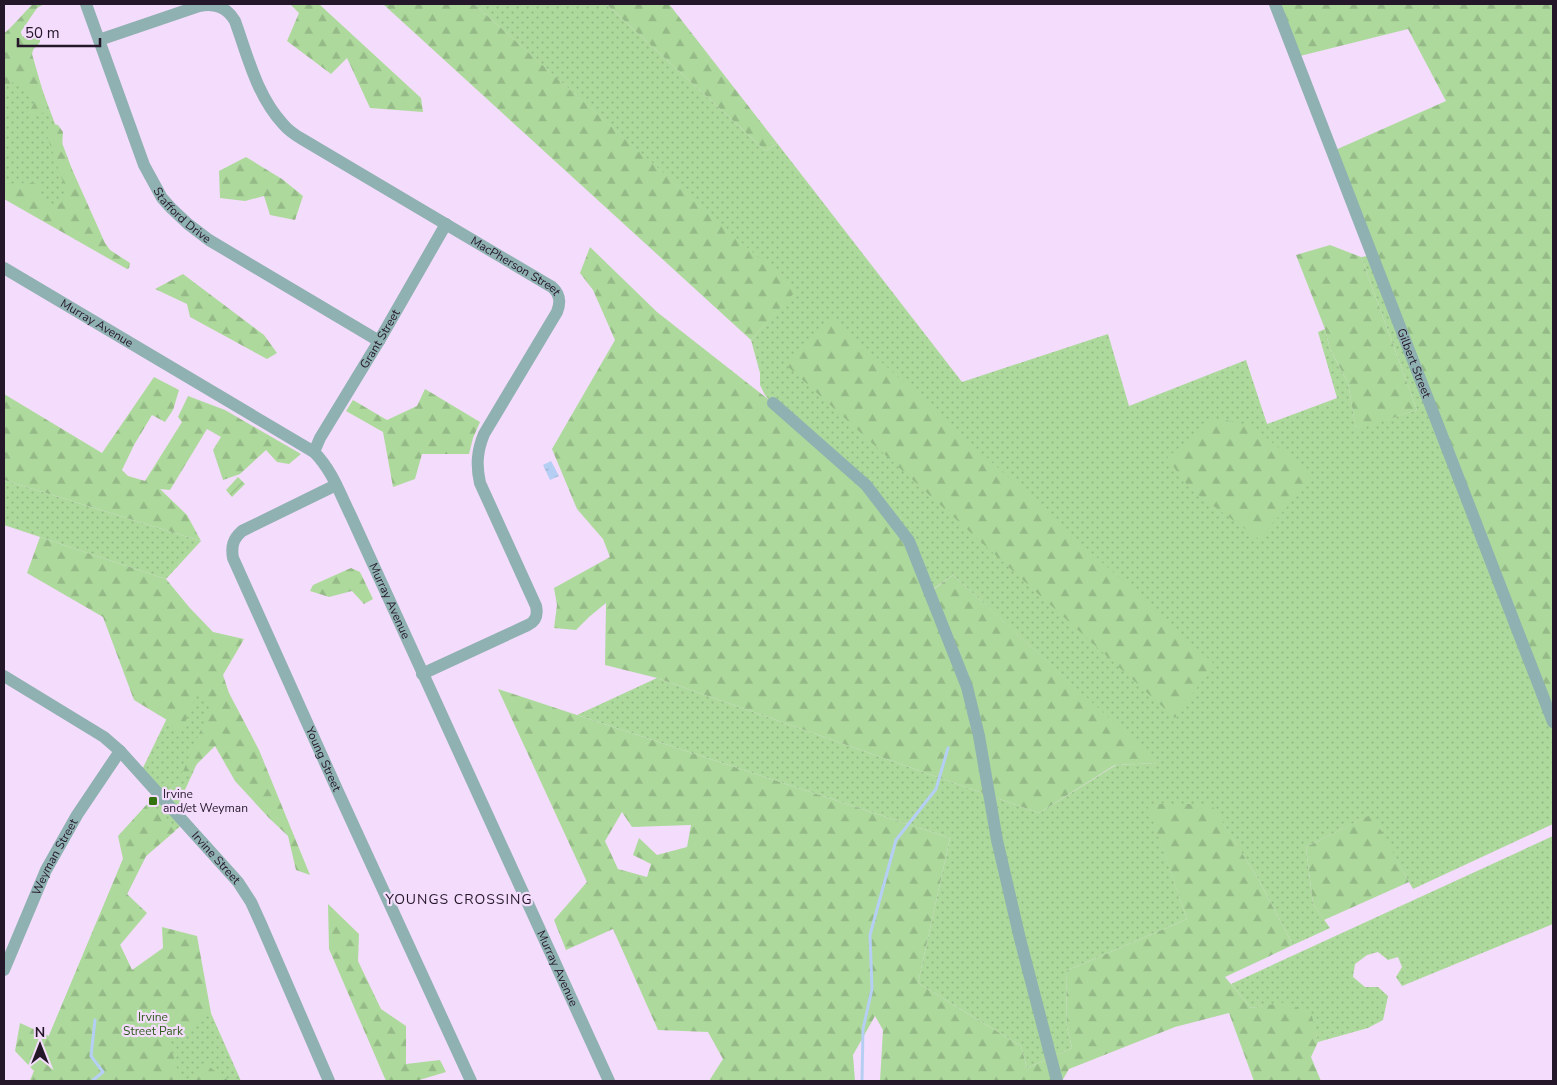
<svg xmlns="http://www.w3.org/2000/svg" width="1557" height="1085" font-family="'Nunito Sans',sans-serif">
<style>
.grass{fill:url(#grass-dots)}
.forest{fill:url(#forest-firs);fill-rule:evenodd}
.garden{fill:url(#garden-furrows)}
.water{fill:url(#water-ripples)}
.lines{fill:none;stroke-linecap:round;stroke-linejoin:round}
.stream{stroke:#b5cef3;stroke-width:3}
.minor{stroke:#8fb1b1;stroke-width:12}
.poi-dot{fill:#33730e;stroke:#f4dcfc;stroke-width:2}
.labels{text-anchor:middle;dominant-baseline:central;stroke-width:4.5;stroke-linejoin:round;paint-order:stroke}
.street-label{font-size:12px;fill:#25172a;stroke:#f4dcfc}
.poi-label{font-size:12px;fill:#25172a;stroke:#f4dcfc;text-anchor:start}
.park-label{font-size:12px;fill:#2f5b1c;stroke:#f4dcfc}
.neighbourhood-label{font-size:14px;letter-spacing:1px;fill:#25172a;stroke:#f4dcfc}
</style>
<defs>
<pattern id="grass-dots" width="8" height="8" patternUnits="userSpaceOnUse" patternTransform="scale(1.25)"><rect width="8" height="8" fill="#adda9c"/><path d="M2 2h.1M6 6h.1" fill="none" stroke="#95ba87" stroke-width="1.8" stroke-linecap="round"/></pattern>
<pattern id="forest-firs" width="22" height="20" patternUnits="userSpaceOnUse" patternTransform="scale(1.25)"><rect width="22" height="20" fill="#adda9c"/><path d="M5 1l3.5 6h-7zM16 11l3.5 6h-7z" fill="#95ba87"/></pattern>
<pattern id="garden-furrows" width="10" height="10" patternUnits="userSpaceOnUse" patternTransform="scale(1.25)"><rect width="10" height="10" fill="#adda9c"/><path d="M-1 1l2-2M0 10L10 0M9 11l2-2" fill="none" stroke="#95ba87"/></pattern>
<pattern id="water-ripples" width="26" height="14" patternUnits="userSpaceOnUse" patternTransform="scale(1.25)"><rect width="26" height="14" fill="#b5cef3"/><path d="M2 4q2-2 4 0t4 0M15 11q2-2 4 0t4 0" fill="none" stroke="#9cb0d0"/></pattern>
</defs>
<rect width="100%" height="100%" fill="#f4dcfc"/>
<path class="grass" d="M 474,4 L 606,4 L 766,151 L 777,143 L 962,382 L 1108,334 L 1129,406 L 1246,360 L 1267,424 L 1337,398 L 1318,332 L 1325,329 L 1330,349 L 1348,383 L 1356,429 L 1417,410 L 1361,257 L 1374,255 L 1553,722 L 1553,824 L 1413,889 L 1371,815 L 1306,847 L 1313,904 L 1330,928 L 1293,945 L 1257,877 L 1211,805 L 1148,805 L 1187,919 L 1066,971 L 1067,1027 L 1072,1048 L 1027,1068 L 1021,1046 L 918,983 L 950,838 L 577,715 L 657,678 L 1039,813 L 1116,765 L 1157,763 L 953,575 L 929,592 L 765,395 L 760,385 L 760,373 L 751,340 L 795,291 Z
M 20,30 L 102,250 L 4,194 L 4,58 Z
M 4,480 L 201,541 L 166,579 L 4,525 Z
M 197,656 L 229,693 L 175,812 L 185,822 L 146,856 L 111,926 L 132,970 L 182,948 L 241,1081 L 30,1081 L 123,859 L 154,790 L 140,774 Z
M 1553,836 L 1553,924 L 1402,986 L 1396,977 L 1402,967 L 1398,957 L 1388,960 L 1378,952 L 1367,955 L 1355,964 L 1353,977 L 1365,987 L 1378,987 L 1388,996 L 1383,1020 L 1368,1028 L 1318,1042 L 1311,1016 L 1287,1003 L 1251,1008 L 1231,984 Z"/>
<path class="forest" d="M 33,4 L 44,4 L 37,8 L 20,33 L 19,36 L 22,37 C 28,34 34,32 40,38 L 40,42 L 33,50 L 32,54 L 47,106 L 45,112 L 33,116 L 31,115 L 30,111 L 34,103 C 27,92 14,70 4,92 L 4,33 C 9,31 26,10 33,4 Z
M 290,4 L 319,4 L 421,98 L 423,112 L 370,108 L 347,58 L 331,74 L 287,41 L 299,13 Z
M 383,4 L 474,4 L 796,291 L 751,340 Z
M 606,4 L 669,4 L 777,143 L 766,151 Z
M 1274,4 L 1553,4 L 1553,722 L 1333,151 L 1446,101 L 1408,29 L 1296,57 Z
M 53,124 L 58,125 L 63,132 L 62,147 L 105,243 L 110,250 L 130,263 L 129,268 L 127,269 L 4,199 L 4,184 L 32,183 L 37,184 C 40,189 41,196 45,200 C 52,209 66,205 67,193 L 46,133 L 49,126 Z
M 246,157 L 282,179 L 303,196 L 295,220 L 270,215 L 264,196 L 245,201 L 220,198 L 219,171 Z
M 1330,245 L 1361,257 L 1417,410 L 1356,430 L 1348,383 L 1330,349 L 1325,329 L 1296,255 Z
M 590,247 L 657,312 L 773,403 L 866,485 L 909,541 L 930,592 L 953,575 L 1158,763 L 1115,765 L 1039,813 L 657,678 L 605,665 L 606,603 L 589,617 L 576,630 L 554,628 L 557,605 L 554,588 L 610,557 L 603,539 L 577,509 L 552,449 L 615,340 L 593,290 L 580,273 Z
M 183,274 L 264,335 L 277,353 L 267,359 L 190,317 L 187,304 L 155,289 Z
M 834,319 L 1214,664 L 1175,718 L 785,364 Z
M 154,377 L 179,390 L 173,410 L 165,422 L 152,415 L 134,445 L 122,470 L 128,476 L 145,481 L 182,422 L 178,417 L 188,396 L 225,410 L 301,454 L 289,464 L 277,462 L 266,450 L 240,474 L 223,480 L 213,450 L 221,437 L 207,429 L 170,490 L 160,489 L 187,515 L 201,541 L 4,480 L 4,394 L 102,453 Z
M 425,389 L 480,422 L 473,438 L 469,454 L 422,454 L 415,479 L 393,487 L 383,432 L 346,411 L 353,400 L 387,420 L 417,406 Z
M 1226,420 L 1255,428 L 1313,477 L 1259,539 L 1190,489 L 1167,458 L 1210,421 Z
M 40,537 L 166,579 L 189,607 L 213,632 L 244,639 L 223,675 L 229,693 L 259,750 L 310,875 L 296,870 L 288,836 L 269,818 L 235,781 L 215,746 L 178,783 L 212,704 L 198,692 L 179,737 L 167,720 L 134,700 L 103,617 L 27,573 Z
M 351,568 L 360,572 L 373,599 L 364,604 L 352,591 L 329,597 L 310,591 L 313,585 Z
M 498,689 L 950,838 L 918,983 L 1021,1046 L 1027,1068 L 1072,1048 L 1067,1027 L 1066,971 L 1187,919 L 1147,804 L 1211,804 L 1257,877 L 1293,945 L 1225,977 L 1251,1008 L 1287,1002 L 1312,1016 L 1318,1042 L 1311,1057 L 1321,1081 L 1254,1081 L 1229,1013 L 1175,1027 L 1069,1069 L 1062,1081 L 880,1081 L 883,1030 L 875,1016 L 853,1055 L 855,1081 L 709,1081 L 723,1059 L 708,1032 L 658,1030 L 613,929 L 566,950 L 554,920 L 587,882 ZM 622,812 L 632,827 L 691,825 L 687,847 L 657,855 L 639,838 L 633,855 L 651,864 L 647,877 L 618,869 L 605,841 Z
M 148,803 L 175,831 L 146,856 L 127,894 L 147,913 L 120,945 L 132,970 L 163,948 L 162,927 L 197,936 L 211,1013 L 169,1041 L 181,1081 L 30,1081 L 34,1071 L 15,1051 L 20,1023 L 49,1036 L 123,859 L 118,836 Z
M 1372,814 L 1409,882 L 1324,920 L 1313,904 L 1306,847 Z
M 328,904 L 359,934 L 358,961 L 381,1009 L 406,1026 L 406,1064 L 440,1060 L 446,1072 L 416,1081 L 386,1081 L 329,949 Z
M 205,1064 L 229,1081 L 185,1081 Z"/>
<path class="garden" d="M 238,477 L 245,484 L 232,497 L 226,490 Z"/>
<path class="water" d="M 551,461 L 559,476 L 550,480 L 543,465 Z"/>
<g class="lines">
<path class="stream" d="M 92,1081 L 103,1072 L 91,1056 L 95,1020
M 862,1081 L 863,1029 L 872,989 L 870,935 L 896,840 L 936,789 L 948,748"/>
<g class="minor">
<path id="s1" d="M 86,4 L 144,165 L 162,198 L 171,208 L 188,224 L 209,240 L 379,341"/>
<path id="s2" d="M 1275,4 L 1553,722"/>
<path id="s3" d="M 99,40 L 199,6 C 215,3 227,7 235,21 C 248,57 257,96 283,124 C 288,130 295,135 302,139 L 552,287 C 560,294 561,302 557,312 L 484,434 C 477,451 476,465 480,483 L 536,606 C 538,615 536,621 528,625 L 422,674"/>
<path id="s4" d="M 4,268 L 314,452 C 332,470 340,494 351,516 L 609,1081"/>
<path d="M 773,403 L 866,485 L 909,541 L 967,687 L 979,736 L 997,840 L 1020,939 L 1057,1081"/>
<path id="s5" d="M 314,452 L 320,438 L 379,341 L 446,224"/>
<path id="s6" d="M 336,485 L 242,531 C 233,539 231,546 233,558 L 340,796 L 471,1081"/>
<path id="s7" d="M 4,676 L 104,737 L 120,751 L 238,882 L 251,902 L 261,924 L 329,1081"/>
<path id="s8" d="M 4,970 L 46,870 L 77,815 L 120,751"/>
</g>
</g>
<rect class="poi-dot" x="148" y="796" width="10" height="10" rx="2.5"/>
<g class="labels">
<g class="street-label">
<text stroke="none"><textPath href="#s1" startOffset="235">Stafford Drive</textPath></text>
<text stroke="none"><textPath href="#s3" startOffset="535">MacPherson Street</textPath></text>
<text stroke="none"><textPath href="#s4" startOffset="108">Murray Avenue</textPath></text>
<text stroke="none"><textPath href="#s5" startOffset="131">Grant Street</textPath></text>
<text stroke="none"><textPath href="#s2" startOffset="385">Gilbert Street</textPath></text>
<text stroke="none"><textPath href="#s4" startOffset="528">Murray Avenue</textPath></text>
<text stroke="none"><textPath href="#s6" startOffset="355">Young Street</textPath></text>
<text stroke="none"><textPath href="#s8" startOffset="124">Weyman Street</textPath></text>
<text stroke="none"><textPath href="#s7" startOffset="282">Irvine Street</textPath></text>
<text stroke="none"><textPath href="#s4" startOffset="932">Murray Avenue</textPath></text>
</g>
<g class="poi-label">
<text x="163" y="794">Irvine<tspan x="163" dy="14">and/et Weyman</tspan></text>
</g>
<g class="park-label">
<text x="153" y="1017">Irvine<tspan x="153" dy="14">Street Park</tspan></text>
</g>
<g class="neighbourhood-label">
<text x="459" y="899">YOUNGS CROSSING</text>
</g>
</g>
<rect width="1557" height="1085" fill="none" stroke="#25172a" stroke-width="10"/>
<g transform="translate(40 1045)" stroke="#f4dcfc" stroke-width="4" paint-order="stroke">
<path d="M0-4L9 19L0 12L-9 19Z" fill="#25172a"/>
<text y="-8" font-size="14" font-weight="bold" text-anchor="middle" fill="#25172a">N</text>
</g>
<path d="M18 38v8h82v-8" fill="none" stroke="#25172a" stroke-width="2.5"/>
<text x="25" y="38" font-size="15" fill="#25172a" stroke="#f4dcfc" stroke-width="4" paint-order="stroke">50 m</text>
</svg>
